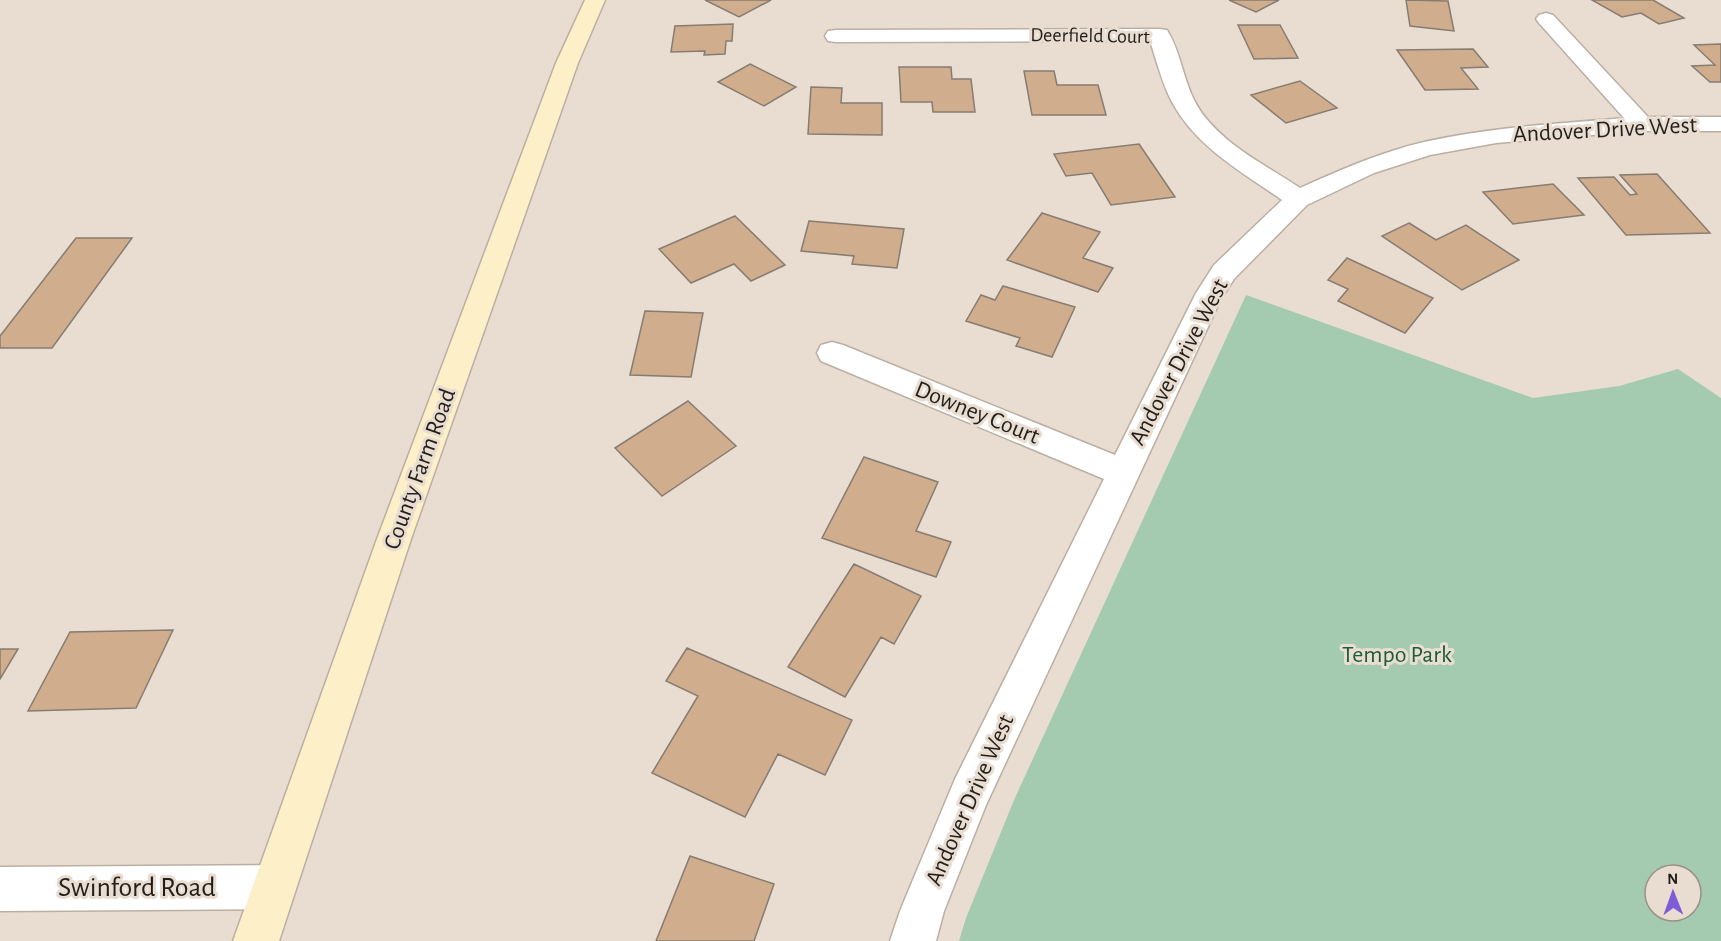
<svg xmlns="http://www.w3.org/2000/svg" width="1721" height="941" font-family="'Alegreya Sans',sans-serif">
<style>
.green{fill:#a4cab0;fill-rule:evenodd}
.building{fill:#d0ad8c;stroke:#877c72;stroke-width:1.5}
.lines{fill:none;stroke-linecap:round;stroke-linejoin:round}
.street-casing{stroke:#bbafa4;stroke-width:3}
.secondary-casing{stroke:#bbafa4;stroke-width:3}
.street{fill:#fff;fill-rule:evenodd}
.secondary{fill:#fdf0c9;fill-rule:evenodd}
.labels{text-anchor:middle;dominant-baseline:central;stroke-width:6;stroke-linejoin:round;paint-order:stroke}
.far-street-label{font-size:20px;fill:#221e1a;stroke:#e9ddd1}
.street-label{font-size:24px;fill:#221e1a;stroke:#e9ddd1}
.park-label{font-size:24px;fill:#1a5d38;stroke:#e9ddd1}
.near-street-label{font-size:28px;fill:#221e1a;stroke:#e9ddd1}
</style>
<rect width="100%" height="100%" fill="#e9ddd1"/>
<path class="green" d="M 1246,295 L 1533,398 L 1619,386 L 1678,369 L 1721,398 L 1721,941 L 959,941 L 966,918 L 1014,800 ZM 1655,875 L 1691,875 L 1691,911 L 1655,911 Z"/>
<path class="building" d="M 705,0 L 771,0 L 739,17 Z
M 1229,0 L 1279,0 L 1256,12 Z
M 1406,0 L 1448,1 L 1454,31 L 1410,26 Z
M 1592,0 L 1653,0 L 1684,18 L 1659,24 L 1641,13 L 1622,17 Z
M 733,24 L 732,41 L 726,41 L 725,54 L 704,55 L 705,51 L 671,52 L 675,26 Z
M 1238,25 L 1280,25 L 1298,58 L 1254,59 Z
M 1721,44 L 1721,82 L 1710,82 L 1692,66 L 1715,65 L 1694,45 Z
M 1473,49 L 1488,67 L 1461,68 L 1478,89 L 1425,90 L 1397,50 Z
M 750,64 L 796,87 L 764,106 L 718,82 Z
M 899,67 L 951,67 L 952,79 L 971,79 L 975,112 L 933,112 L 932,102 L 901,102 Z
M 1024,71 L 1054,71 L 1057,85 L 1098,85 L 1106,115 L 1032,115 Z
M 1300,81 L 1337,108 L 1286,123 L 1251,95 Z
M 811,87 L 842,88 L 841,103 L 882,103 L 882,135 L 808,134 Z
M 1139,144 L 1175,197 L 1111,205 L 1092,173 L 1066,176 L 1054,154 Z
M 1657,174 L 1710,233 L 1626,235 L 1578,178 L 1614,177 L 1630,195 L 1637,194 L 1620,175 Z
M 1553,184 L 1584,215 L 1513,224 L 1483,192 Z
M 1042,213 L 1100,232 L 1083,258 L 1113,268 L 1098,292 L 1007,260 Z
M 735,216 L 785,265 L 751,281 L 734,264 L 691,283 L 659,249 Z
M 809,221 L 904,229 L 897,268 L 852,264 L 854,256 L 801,251 Z
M 1409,223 L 1436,240 L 1466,225 L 1519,260 L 1462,290 L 1382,236 Z
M 76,238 L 132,238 L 52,348 L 0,348 L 0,336 Z
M 1347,258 L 1433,298 L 1405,333 L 1338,301 L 1348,289 L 1328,280 Z
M 1003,286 L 1075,307 L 1052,357 L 1016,346 L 1020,338 L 966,321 L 981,295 L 995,300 Z
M 645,311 L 703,313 L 691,377 L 630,375 Z
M 688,401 L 736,446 L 662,496 L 615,448 Z
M 864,457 L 938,482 L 916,531 L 951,542 L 936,577 L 822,538 Z
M 854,564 L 921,596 L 894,644 L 881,637 L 845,697 L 788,667 Z
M 173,630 L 136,708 L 28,711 L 70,632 Z
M 687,648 L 852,720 L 825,775 L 778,754 L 745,817 L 652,773 L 698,696 L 666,681 Z
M 0,649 L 18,649 L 0,679 Z
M 690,856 L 774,884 L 754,941 L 656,941 Z"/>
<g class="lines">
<defs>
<path id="street" d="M 1546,13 L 1553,15 L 1648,117 L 1721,117 L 1721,131 L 1642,131 L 1496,143 L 1430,155 L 1374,173 L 1307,205 L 1234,279 L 1220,301 L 986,805 L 944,911 L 936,941 L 890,941 L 900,911 L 955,779 L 1104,479 L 821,361 L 817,353 L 821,345 L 832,342 L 843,345 L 1115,455 L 1196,293 L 1214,265 L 1282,200 C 1242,172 1196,147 1172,102 C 1162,83 1157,62 1150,41 L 836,42 L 828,41 L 825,36 L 828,31 L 836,30 L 1159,29 L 1167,30 C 1180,50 1183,78 1194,100 C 1214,140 1264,164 1300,188 C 1340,170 1381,152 1424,142 C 1490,127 1557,124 1624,118 L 1539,23 L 1536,19 L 1539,15 Z
M 274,865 L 290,871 L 296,887 L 290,903 L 274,909 L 0,911 L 0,867 Z"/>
<path id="secondary" d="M 585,0 L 605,0 L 578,63 L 411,539 L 279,941 L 233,941 L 377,539 L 556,63 Z"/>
</defs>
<use href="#street" class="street-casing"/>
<use href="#secondary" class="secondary-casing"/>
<use href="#street" class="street"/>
<use href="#secondary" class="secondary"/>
</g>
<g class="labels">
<g class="far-street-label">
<text transform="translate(1090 36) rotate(1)">Deerfield Court</text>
</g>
<g class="street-label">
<text transform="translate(1605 130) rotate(-3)">Andover Drive West</text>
<text transform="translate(1179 362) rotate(-62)">Andover Drive West</text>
<text transform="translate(977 413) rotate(22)">Downey Court</text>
<text transform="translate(420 469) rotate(-70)">County Farm Road</text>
<text transform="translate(970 800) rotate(-66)">Andover Drive West</text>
</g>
<g class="park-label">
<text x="1397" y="655">Tempo Park</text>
</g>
<g class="near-street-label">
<text x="137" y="888">Swinford Road</text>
</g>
</g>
<g transform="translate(1673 893) rotate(359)"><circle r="28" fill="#e9ddd1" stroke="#999188" stroke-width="1.5"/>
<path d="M0-4.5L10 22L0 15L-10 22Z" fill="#7e5cd6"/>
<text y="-9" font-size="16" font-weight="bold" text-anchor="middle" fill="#221e1a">N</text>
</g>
</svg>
